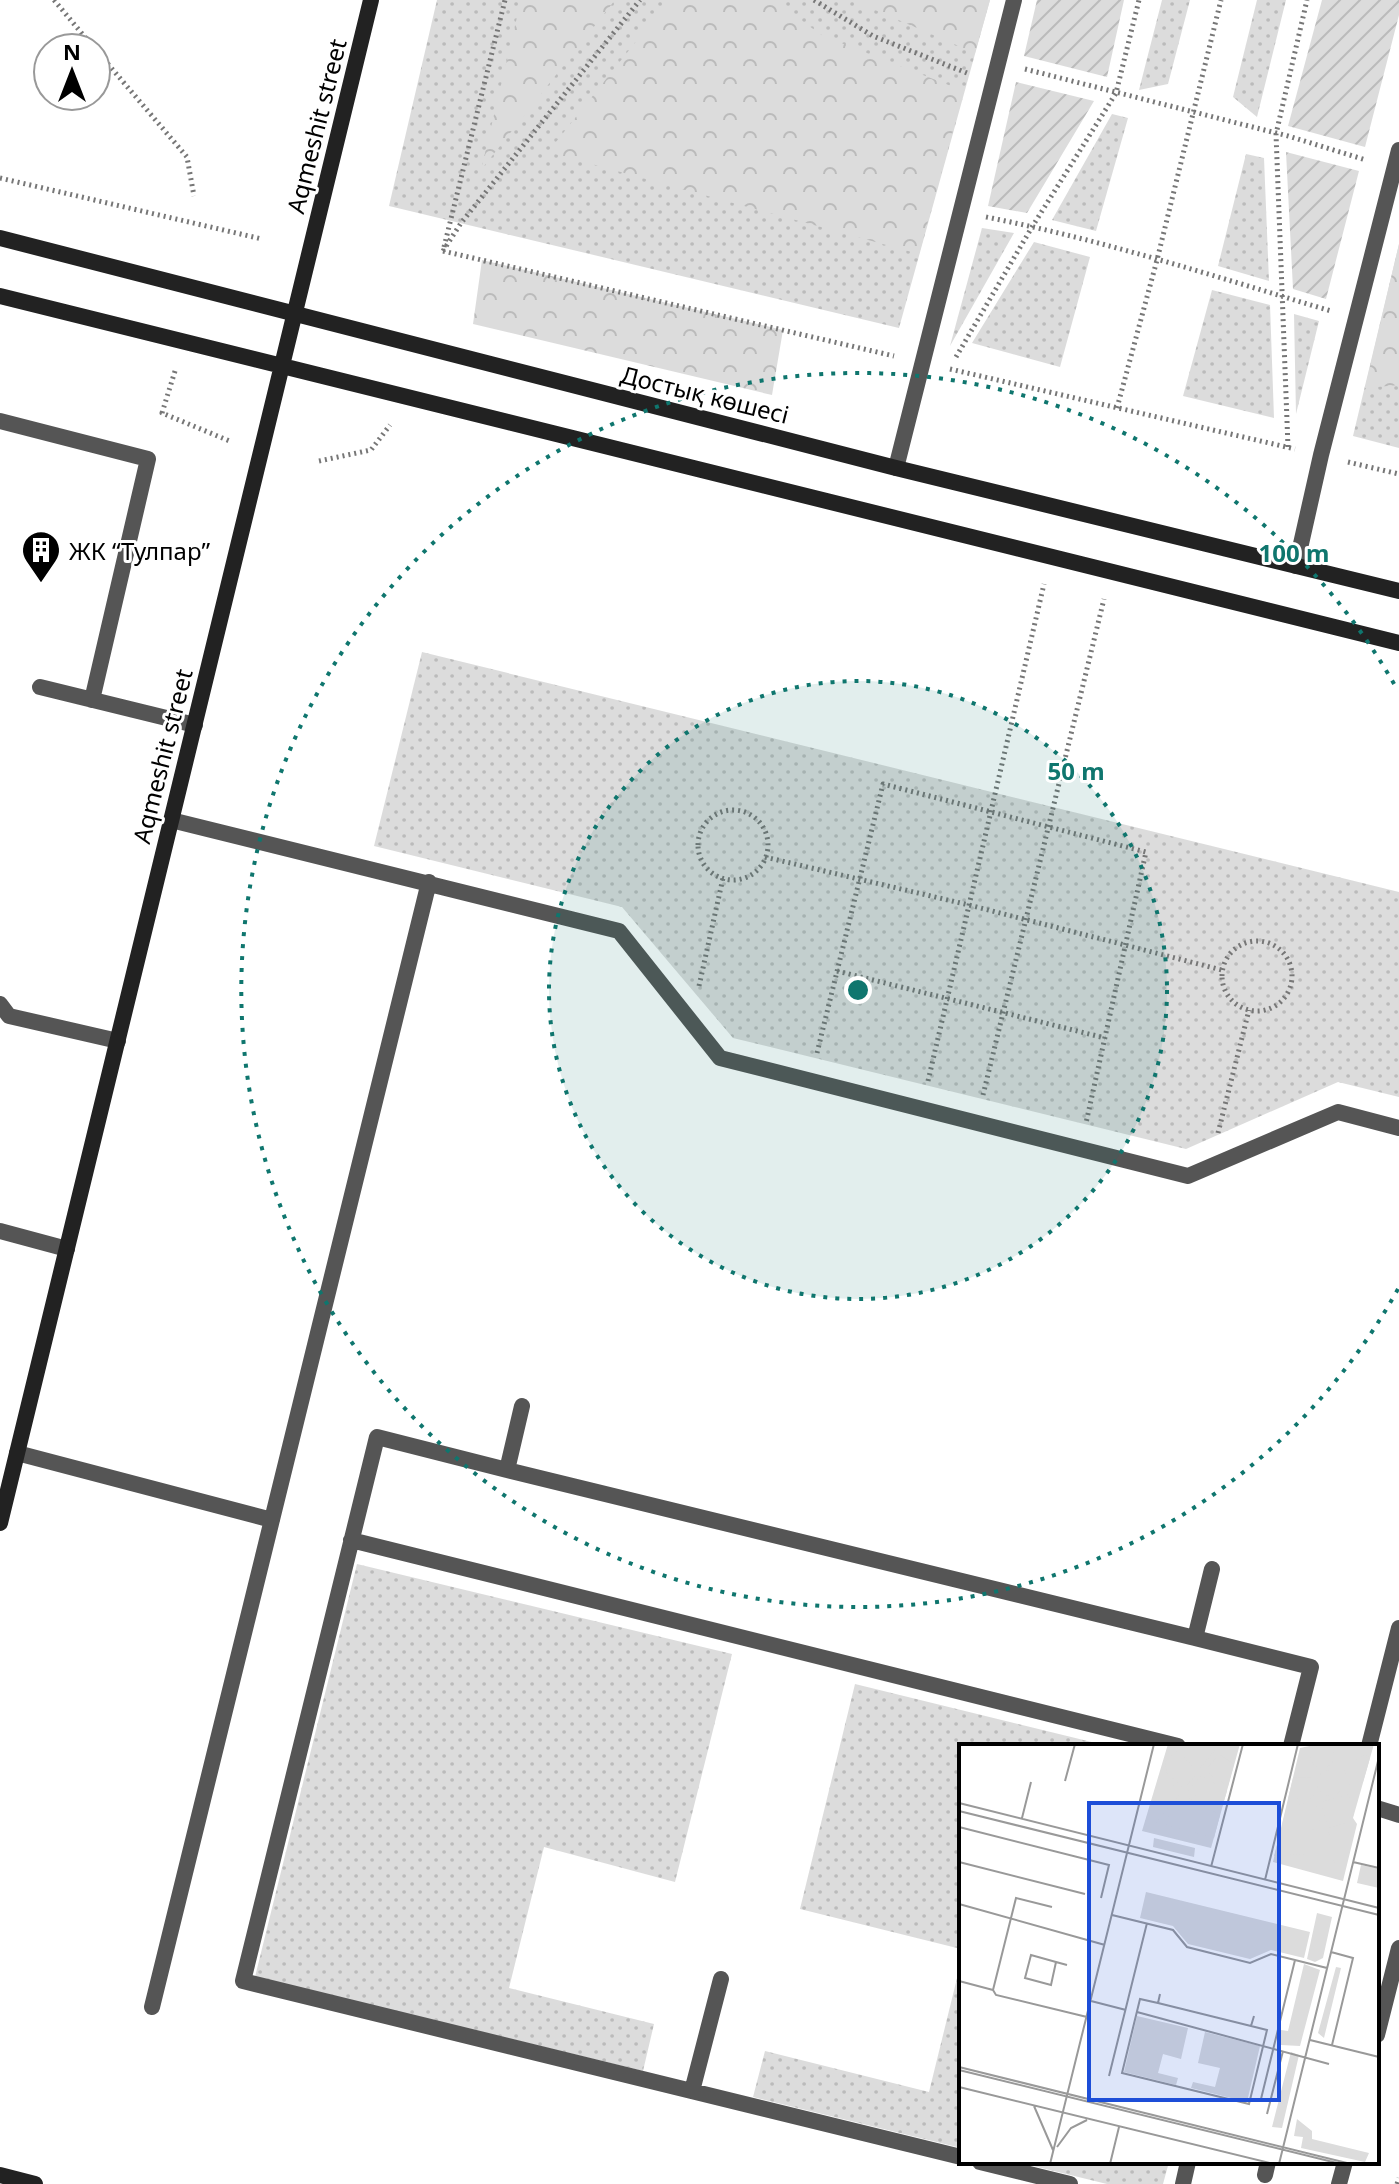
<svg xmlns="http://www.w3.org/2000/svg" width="1399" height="2184" font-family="'Noto Sans',sans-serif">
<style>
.grass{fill:url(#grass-dots)}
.forest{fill:url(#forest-crowns)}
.garden{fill:url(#garden-furrows)}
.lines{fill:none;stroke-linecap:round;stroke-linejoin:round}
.path{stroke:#777;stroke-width:5;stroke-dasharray:2 4;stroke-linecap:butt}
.lane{stroke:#555;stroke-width:16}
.secondary{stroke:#222;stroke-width:16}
.ring{fill:none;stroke:#0f766e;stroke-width:4;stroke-dasharray:4 8}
.labels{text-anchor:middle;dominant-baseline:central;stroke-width:6;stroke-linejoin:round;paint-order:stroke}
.street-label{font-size:24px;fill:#000;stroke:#fff}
.poi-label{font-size:24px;fill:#000;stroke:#fff;text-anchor:start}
.inset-road{fill:none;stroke:#999;stroke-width:2}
.view{fill:#1d4ed8;fill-opacity:0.15;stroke:#1d4ed8;stroke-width:4}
.inset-edge{fill:none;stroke:#000;stroke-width:4}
.centre{fill:#0f766e;stroke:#fff;stroke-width:4}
.ring-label{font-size:24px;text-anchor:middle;font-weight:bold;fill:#0f766e;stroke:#fff;stroke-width:6;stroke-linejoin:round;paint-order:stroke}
</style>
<defs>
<pattern id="grass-dots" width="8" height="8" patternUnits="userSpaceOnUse" patternTransform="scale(2)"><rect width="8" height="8" fill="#dcdcdc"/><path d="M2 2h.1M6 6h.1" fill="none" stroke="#bbb" stroke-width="1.8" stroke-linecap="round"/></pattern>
<pattern id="forest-crowns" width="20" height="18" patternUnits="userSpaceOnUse" patternTransform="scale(2)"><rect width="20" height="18" fill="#dcdcdc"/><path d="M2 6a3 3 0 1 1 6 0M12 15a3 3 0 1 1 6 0" fill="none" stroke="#bbb"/></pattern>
<pattern id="garden-furrows" width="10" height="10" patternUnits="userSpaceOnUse" patternTransform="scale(2)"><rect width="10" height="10" fill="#dcdcdc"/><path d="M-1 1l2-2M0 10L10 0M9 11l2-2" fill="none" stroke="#bbb"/></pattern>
</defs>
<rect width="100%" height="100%" fill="#fff"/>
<path class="grass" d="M 437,0 L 990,0 L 899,328 L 389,206 Z
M 1162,0 L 1190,0 L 1168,84 L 1139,90 Z
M 1257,0 L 1286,0 L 1257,117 L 1233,97 Z
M 1112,114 L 1128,118 L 1096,231 L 1052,220 Z
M 1246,154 L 1264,158 L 1269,281 L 1218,266 Z
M 982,228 L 1014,233 L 950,346 Z
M 1034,242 L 1090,257 L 1060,367 L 972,343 Z
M 1399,244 L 1399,448 L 1353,436 Z
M 1212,290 L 1270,305 L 1274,418 L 1183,396 Z
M 1294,314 L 1319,321 L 1296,414 Z
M 422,652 L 1399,892 L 1399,1097 L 1338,1082 L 1186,1149 L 733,1038 L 622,907 L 374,846 Z
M 357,1564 L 732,1654 L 675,1882 L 544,1847 L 509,1988 L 654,2024 L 643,2071 L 255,1977 Z
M 855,1684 L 1108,1746 L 961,1746 L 961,1949 L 800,1909 Z
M 961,1962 L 961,2148 L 753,2097 L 765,2051 L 929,2092 Z
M 1017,2162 L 1169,2162 L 1163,2184 L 1107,2184 Z"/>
<path class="forest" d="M 521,0 L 615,0 L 481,170 Z
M 669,0 L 773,0 L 823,36 L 964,91 L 919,254 L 548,152 Z
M 852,0 L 990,0 L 975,53 Z
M 1399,244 L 1399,385 L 1365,388 Z
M 482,260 L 783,330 L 772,395 L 473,324 Z"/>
<path class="garden" d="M 1037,0 L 1124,0 L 1107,77 L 1024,56 Z
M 1322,0 L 1399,0 L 1399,15 L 1365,147 L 1288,126 Z
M 1016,82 L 1094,101 L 1027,213 L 988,206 Z
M 1286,152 L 1359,171 L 1326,299 L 1293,289 Z"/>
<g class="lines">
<path class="path" d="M 54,0 L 94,48
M 814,0 L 873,36 L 967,73
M 96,50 L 187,157 L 194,196
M 1025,69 L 1288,136 L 1366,160
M 0,178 L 262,239
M 986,217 C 1103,240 1217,277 1331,311
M 444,247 L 505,0
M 443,251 L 894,356
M 443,251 L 461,223 L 640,0
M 956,357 L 1032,227 L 1116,93 L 1139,0
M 950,369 L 1295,449
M 175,371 L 162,413 L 232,442
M 1117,408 L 1157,260 L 1221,0
M 1288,447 L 1276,134 L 1307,0
M 319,461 L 371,450 L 390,425
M 1348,462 L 1399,474
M698 845a35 35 0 1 1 70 0a35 35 0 1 1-70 0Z
M 765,857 L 969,905 L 1222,970
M1222 976a35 35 0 1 1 70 0a35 35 0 1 1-70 0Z
M 837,971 L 1105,1038
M 699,986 L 723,878
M 817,1053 L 883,784 L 1146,852 L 1086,1123
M 928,1081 L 1044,584
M 983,1095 L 1104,599
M 1218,1133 L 1249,1010
M 1397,2184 L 1399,2178"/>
<path class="lane" d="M 0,421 L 148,459 L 92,700
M 896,468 L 1014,0
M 1296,566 L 1321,455 L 1399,150
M 40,687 L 195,725
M 171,820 L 619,931 L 720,1058 L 1188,1176 L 1338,1112 L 1399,1128
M 0,1004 L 9,1016 L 118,1041
M 0,1231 L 67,1249
M 522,1406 L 507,1470 L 377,1437 L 243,1981 L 961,2157
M 17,1453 L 272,1520
M 507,1470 L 1195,1638
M 351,1540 L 1178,1746
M 1212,1569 L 1195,1638 L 1311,1667 L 1291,1746
M 1369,1746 L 1399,1628
M 1377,1808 L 1399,1815
M 152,2007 L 429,882
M 1377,2035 L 1399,1948
M 692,2091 L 721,1979
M 980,2162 L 1070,2184
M 1265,2175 L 1268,2162
M 1183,2184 L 1188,2162
M 1339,2184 L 1345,2162"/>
<path class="secondary" d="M 0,238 L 896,468 L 1399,591
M 0,296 L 1399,643
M 0,1523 L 371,0
M 0,2175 L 35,2184"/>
</g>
<circle cx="858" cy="990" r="309" fill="#0f766e" fill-opacity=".12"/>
<g class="ring">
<circle cx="858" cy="990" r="309"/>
<path d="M1398 1289A617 617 0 1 1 1398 691"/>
</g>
<defs>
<symbol id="building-pin" viewBox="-11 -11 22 30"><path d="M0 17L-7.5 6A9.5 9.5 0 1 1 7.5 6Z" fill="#000" stroke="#fff"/><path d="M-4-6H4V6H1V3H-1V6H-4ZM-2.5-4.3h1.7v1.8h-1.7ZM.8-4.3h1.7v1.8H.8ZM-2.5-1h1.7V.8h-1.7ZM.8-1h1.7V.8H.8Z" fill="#fff"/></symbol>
</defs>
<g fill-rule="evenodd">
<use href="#building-pin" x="19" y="528" width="44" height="60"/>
</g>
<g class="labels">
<g class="street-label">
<text transform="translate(316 126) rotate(-76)">Aqmeshit street</text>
<text transform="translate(705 394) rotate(14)">Достық көшесі</text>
<text transform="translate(162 756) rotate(-76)">Aqmeshit street</text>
</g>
<g class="poi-label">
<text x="69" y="550">ЖК “Тулпар”</text>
</g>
</g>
<g transform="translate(959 1744)">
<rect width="420" height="420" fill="#fff"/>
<path d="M 209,0 L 281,0 L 252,104 L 183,87 ZM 360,0 L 415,0 L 394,74 L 398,80 L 384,137 L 314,118 L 341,4 ZM 402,121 L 420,125 L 420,144 L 398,139 ZM 187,148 L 351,188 L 345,214 L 312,206 L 291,215 L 229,200 L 214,182 L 181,174 ZM 358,169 L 373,173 L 364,214 L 356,218 L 348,215 ZM 345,220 L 361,226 L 341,302 L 322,301 L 322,286 L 329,287 ZM 377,223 L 382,224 L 365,294 L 359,289 ZM 178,272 L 229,284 L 222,315 L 204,310 L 199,329 L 219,334 L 217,341 L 165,328 ZM 246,288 L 301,302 L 288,358 L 232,344 L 234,338 L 256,343 L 261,324 L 239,319 ZM 332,308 L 340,311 L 323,384 L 313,383 ZM 338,375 L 353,387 L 353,395 L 410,409 L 406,418 L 342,404 L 344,393 L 335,392 Z" fill="#dcdcdc"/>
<path d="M 227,0 L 250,0 L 256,6 L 241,24 L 222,4 ZM351 12a12 12 0 1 1 24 0a12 12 0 1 1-24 0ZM 219,7 L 239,28 L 225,45 L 208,29 L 206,17 ZM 260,10 L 275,20 L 269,42 L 246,27 ZM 406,10 L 411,14 L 404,38 L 392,44 L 384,23 ZM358 39a13 13 0 1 1 26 0a13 13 0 1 1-26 0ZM 242,31 L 268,47 L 262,66 L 229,48 ZM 352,33 L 355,54 L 329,55 L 334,34 ZM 207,34 L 222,48 L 195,82 ZM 390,50 L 395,71 L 366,78 L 363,58 ZM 226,52 L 261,71 L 255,94 L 204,80 ZM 357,59 L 361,80 L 323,81 L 328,61 ZM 387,79 L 376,123 L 369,84 ZM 361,85 L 370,121 L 342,110 L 315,112 L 322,86 ZM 195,94 L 236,104 L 235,113 L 194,103 Z" fill="#dcdcdc"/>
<path class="inset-road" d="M 106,37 L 116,0M 0,59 L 420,164M 0,67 L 420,171M 63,74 L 72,38M 0,83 L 150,121 L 142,154M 0,118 L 126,150M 394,118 L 420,124M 252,123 L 284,0M 306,136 L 339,0M 0,160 L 146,201M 153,171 L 214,186 L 228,203 L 291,219 L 312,210 L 368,224M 372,208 L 394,214 L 373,301M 97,218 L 92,241 L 66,234 L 72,211 L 97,218 L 108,221M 0,237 L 34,246 L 57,154 L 93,163M 34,246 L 37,251 L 128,273M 201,250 L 199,259 L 181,255 L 163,329 L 290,360 L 308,286 L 292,282 L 295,272M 132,257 L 167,266M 199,259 L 292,282M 178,268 L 370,320M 351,296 L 420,313M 0,323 L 392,420M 0,326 L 382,420M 150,332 L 188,179M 0,343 L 315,420M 302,355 L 336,216M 75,362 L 94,406M 308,370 L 324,307M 98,403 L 112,384 L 128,376M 91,420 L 195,0M 151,420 L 160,383M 320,420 L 420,13"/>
<path class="view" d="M 130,59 L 320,59 L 320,356 L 130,356 Z"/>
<rect width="420" height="420" class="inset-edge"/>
</g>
<circle cx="858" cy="990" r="12" class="centre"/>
<g class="ring-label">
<text x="1294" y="562">100 m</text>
<text x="1076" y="780">50 m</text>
</g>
<g transform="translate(72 72)"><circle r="38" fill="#ffffff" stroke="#999999" stroke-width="2"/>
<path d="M0-6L14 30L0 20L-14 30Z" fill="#000000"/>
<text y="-12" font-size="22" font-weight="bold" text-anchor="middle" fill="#000000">N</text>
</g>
</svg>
